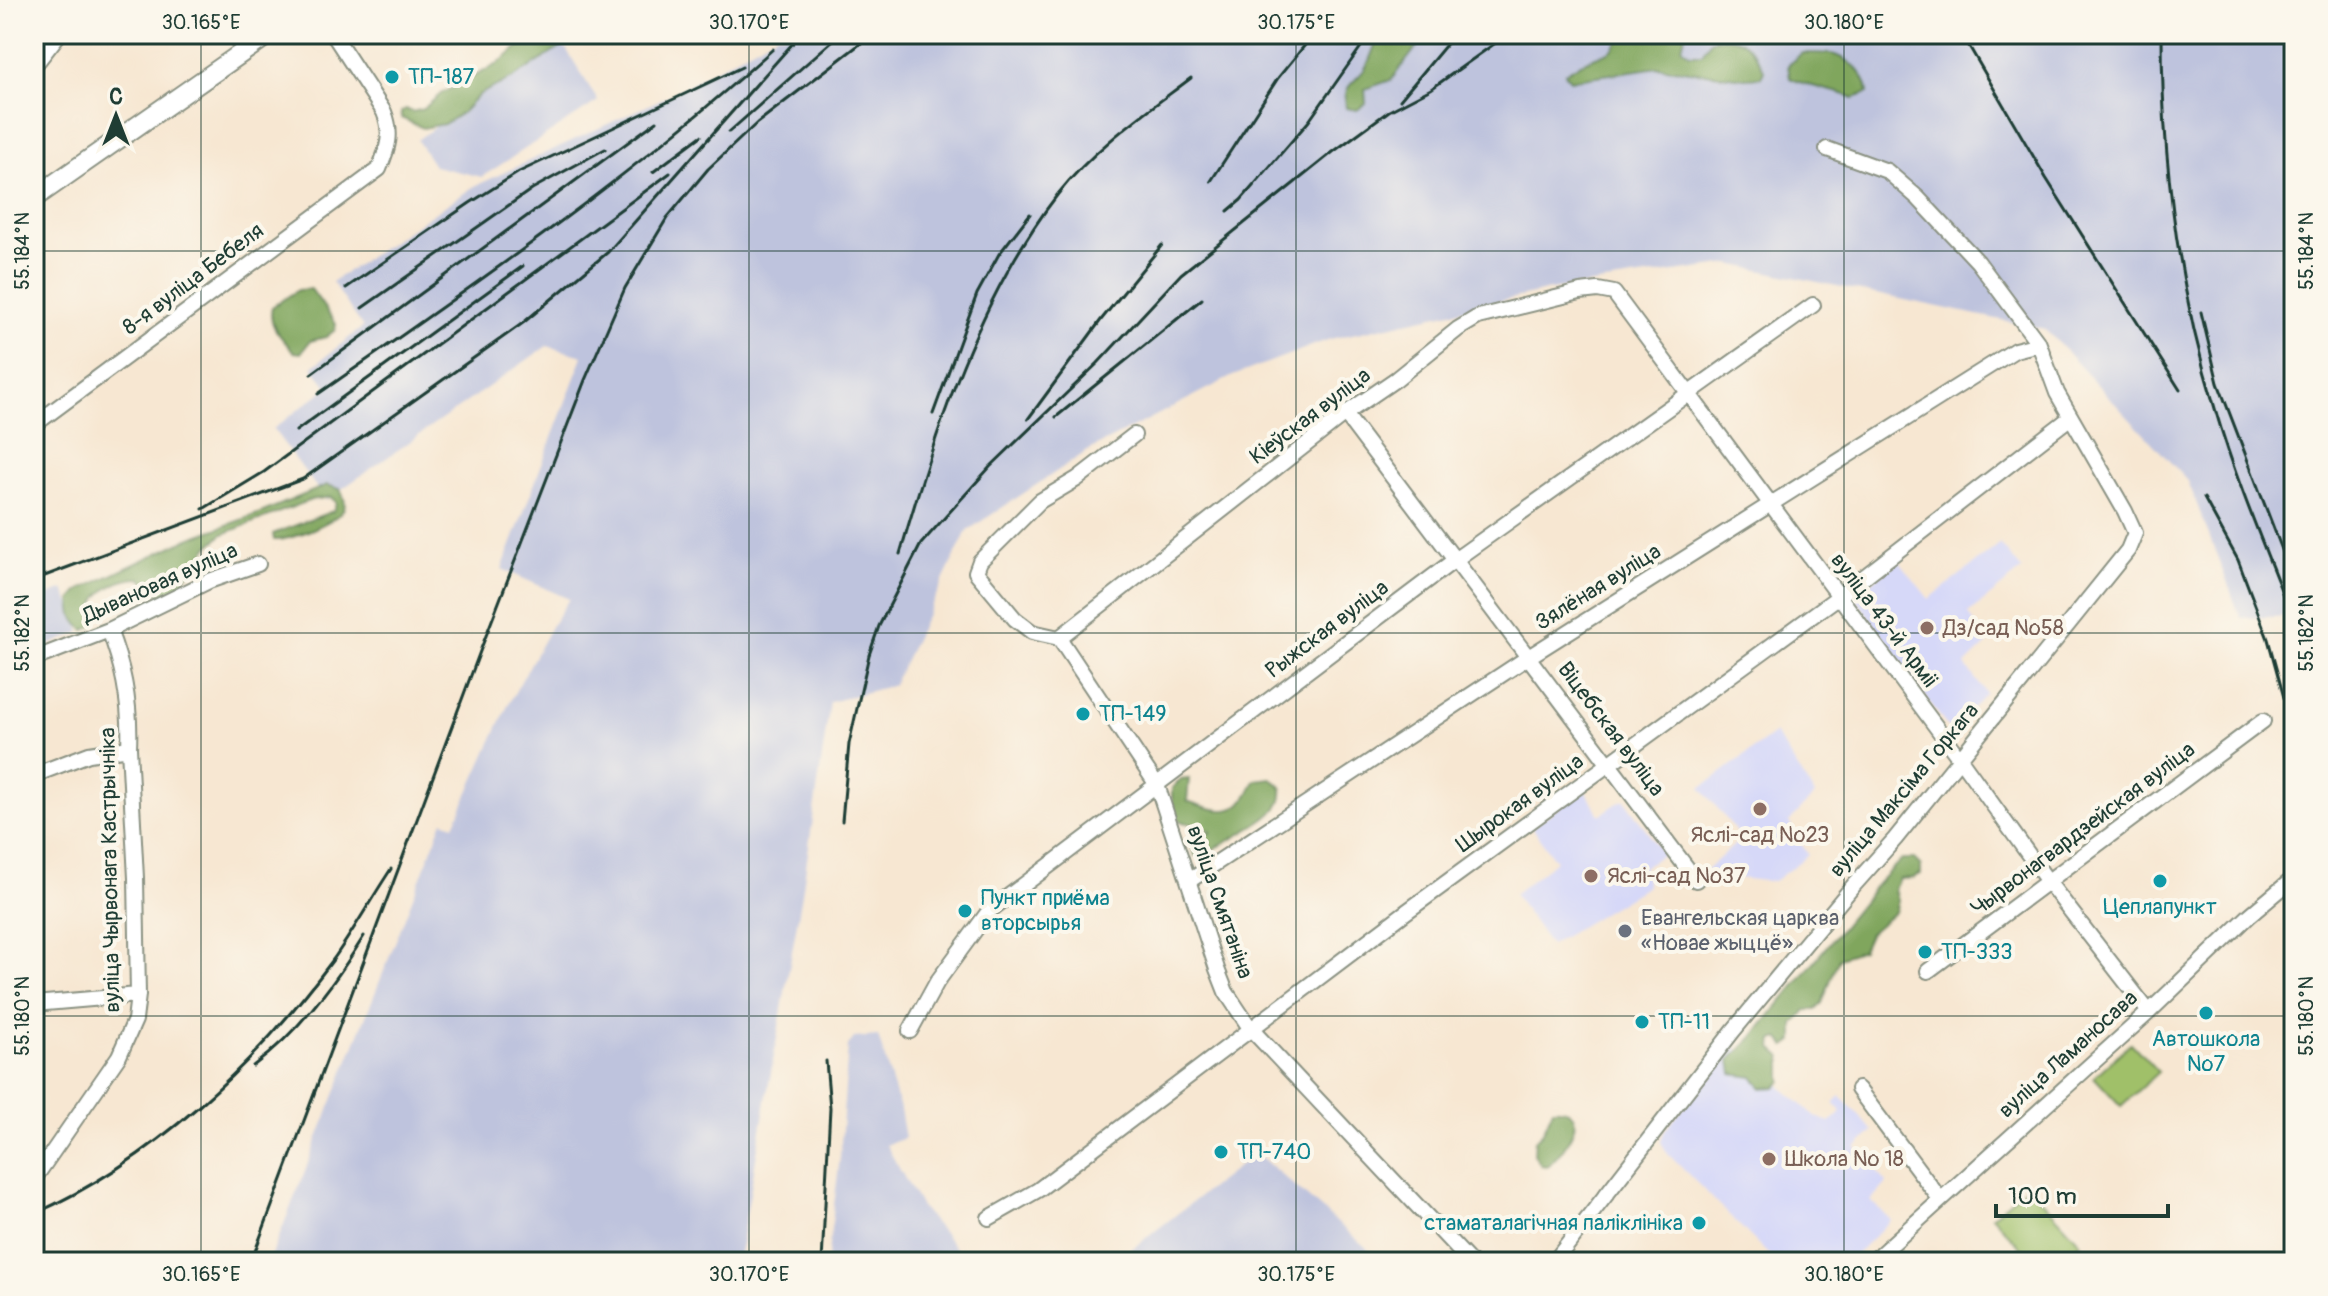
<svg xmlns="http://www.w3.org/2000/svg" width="2328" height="1296" font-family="Pangolin,sans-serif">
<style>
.built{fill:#d6d8f8}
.industrial{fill:#bec3dd}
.green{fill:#a0c069;stroke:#607e4e;stroke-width:2}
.forest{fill:#80a65d;stroke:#507248;stroke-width:2}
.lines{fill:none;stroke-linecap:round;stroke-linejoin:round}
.street-casing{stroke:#8b9283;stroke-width:18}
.secondary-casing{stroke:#8b9283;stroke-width:22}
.street{stroke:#fff;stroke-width:14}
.secondary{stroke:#fff;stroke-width:18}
.rail{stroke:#1f3d34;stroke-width:3}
.ticks{fill:none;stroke:#1f3d34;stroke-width:2;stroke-opacity:0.45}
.culture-dot{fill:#0f9aa8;stroke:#fbf7ec;stroke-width:3}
.education-dot{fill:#8d6e63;stroke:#fbf7ec;stroke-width:3}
.worship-dot{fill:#6b7280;stroke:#fbf7ec;stroke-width:3}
.labels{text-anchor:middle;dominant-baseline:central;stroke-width:8;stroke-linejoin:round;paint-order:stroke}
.culture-label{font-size:22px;fill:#0d838f;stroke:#fbf7ec;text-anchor:start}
.street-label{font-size:22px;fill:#1f3d34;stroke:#fbf7ec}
.education-label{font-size:22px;fill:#785e54;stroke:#fbf7ec;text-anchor:start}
.worship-label{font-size:22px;fill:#5b616d;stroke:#fbf7ec;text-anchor:start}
.neatline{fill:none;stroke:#1f3d34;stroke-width:3}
.ticks-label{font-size:20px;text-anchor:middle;fill:#1f3d34}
</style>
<rect width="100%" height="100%" fill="#fbf7ec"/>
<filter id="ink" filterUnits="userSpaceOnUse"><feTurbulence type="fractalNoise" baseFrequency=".0125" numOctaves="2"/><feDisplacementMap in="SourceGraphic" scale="16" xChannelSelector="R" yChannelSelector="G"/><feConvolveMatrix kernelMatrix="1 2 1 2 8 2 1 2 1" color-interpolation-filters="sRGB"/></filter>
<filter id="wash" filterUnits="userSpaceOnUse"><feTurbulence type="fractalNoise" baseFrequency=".006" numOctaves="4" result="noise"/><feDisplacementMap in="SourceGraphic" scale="32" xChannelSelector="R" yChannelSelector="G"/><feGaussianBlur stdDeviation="1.8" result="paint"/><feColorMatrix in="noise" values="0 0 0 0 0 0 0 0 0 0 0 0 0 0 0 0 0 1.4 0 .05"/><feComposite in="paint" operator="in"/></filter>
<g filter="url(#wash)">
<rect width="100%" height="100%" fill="#f7e7d2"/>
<path class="built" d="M 2000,544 L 2022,570 L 1968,614 L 1989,642 L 1965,665 L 1986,693 L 1951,732 L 1854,596 L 1899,561 L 1929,599 Z
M 1775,733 L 1815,795 L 1789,822 L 1808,855 L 1773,882 L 1702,874 L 1742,838 L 1701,788 Z
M 1584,789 L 1600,815 L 1624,799 L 1663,854 L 1643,867 L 1647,886 L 1550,945 L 1514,894 L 1556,861 L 1532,827 Z
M 1734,1046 L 1815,1116 L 1830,1123 L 1842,1112 L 1833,1103 L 1841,1096 L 1873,1131 L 1856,1148 L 1887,1183 L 1871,1201 L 1891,1220 L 1848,1262 L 1776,1262 L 1668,1154 L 1661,1142 L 1664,1132 Z"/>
<path class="industrial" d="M 778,34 L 2294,34 L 2294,616 L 2241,618 L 2188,481 L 2045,329 L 1730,264 L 1550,290 L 1330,339 L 1233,376 L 1089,450 L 967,531 L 893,685 L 830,702 L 802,894 L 738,1262 L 269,1262 L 443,821 L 454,825 L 509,703 L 553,623 L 569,599 L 502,569 L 583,356 L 547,346 L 326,500 L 273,429 L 328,387 L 312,367 L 363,327 L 332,282 L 473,187 L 672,94 Z
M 559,37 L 598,101 L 482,177 L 434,166 L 417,140 Z
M 64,589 L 81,632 L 34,651 L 34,601 Z
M 878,1036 L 900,1109 L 905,1138 L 886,1145 L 921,1207 L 959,1252 L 947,1262 L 827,1262 L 840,1157 L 848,1046 L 854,1038 Z
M 1256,1153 L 1383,1262 L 1115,1262 Z"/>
<path class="green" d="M 2131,1043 L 2158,1072 L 2121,1106 L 2094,1077 Z
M 2028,1185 L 2081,1243 L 2060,1262 L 2034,1262 L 1992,1216 Z"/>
<path class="forest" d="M 535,34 L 582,34 L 513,78 L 480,94 L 463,112 L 444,124 L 423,128 L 401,118 L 401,112 L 406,109 L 412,112 L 423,109 L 442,93 L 496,65 Z
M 1380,34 L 1427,34 L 1391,80 L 1365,89 L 1366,104 L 1357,110 L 1346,108 C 1343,84 1352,86 1364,70 C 1371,60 1374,45 1380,34 Z
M 1631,34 L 1685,34 L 1682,48 L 1690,54 L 1702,54 L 1711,40 C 1740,33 1752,45 1764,70 L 1761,77 L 1745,78 L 1658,67 L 1570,80 L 1565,73 L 1581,63 L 1611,51 L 1619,40 Z
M 1802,53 C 1812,54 1825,52 1835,55 C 1851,59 1867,77 1868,93 L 1854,98 C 1833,89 1810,88 1790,78 L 1788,65 Z
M 311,289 L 336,324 L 335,330 L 326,337 L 310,341 L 301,353 L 294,352 C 283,339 267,326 272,307 L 298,290 Z
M 327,485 L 340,489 C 343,495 346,501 344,508 C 339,521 288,541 274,540 L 273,534 L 333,511 L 336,503 L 331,497 L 311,500 L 223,534 L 209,546 L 174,594 L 166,596 L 152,593 L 149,585 L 140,578 C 124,578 101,587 95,604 C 94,610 96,619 95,625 L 85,630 C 73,622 72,614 71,600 L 80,590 L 183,541 L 263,512 Z
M 1271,778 L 1282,788 C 1283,797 1281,805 1274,811 C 1265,821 1206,856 1195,856 L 1192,849 L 1194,840 L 1211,832 C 1187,814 1170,837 1172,788 L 1180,780 L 1189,779 L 1187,801 C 1206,807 1232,820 1246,797 C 1250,792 1252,785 1256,780 Z
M 1902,859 L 1914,859 L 1921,866 L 1921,874 L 1913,878 L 1900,879 L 1895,889 L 1898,901 L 1895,912 L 1869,934 L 1862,950 L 1839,958 L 1822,1003 L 1816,1010 L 1806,1010 L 1794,1024 L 1794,1040 L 1786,1046 L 1779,1038 L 1773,1040 L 1772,1048 L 1782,1057 L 1782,1081 L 1776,1087 L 1762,1088 L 1753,1077 L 1732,1074 L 1730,1060 L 1753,1037 L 1878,883 Z
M 1553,1109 C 1597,1106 1563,1154 1547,1166 L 1541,1165 L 1534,1154 L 1535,1140 L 1543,1132 Z"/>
</g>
<g filter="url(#ink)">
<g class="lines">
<defs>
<path id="street" d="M 34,66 L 59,34
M 1345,414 L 1696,880
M 34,425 L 379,169 C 388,148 393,134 384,112 L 333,34
M 1059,638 L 1345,414 L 1396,379 L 1458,329 L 1478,317 L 1580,292 L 1598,290 L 1614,293 L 1960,759 L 2049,883 L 2149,1012
M 1059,638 L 1157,785 L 1217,969 L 1226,992 L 1250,1028 L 1470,1262
M 1059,638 L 1032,632 L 1015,619 L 976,572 L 980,561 L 1040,501 L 1077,479 L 1134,435
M 34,659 L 109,630 L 209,581 L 258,564
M 34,775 L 89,754 L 129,748
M 1189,881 L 1530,656 L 2015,350 L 2039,344
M 1928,971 L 2263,721
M 34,1004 L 138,995
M 910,1031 L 937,982 L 989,911 L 1456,559 L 1813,305
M 1858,1089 L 1940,1199
M 34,1179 L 119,1056 L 135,1020 L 138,995 L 136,878 L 129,748 C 131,707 124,668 109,630
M 989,1218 L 1038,1190 L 1406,912 L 1838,597 L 2071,417
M 1554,1262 L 1733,1031 L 1854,885 L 1895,839 L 2128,550 L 2135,533 L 2125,511 L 2057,393 L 2039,344 L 1978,262 L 1918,198 L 1887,171 L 1827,149
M 1872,1262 L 2149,1012 L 2250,915 L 2294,878"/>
<path id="secondary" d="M 34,198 L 269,34"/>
</defs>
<use href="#street" class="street-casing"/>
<use href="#secondary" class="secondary-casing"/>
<use href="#street" class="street"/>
<use href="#secondary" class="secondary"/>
<path class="rail" d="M 1962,34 L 2046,178 L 2180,390
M 2162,34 C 2162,162 2178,289 2216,412 C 2237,484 2267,553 2294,623
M 1400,100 L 1455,34
M 729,132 L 840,34
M 653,172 L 701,136
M 1211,181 L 1278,78 L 1314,34
M 1228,211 L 1241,200 L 1309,121 L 1370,34
M 346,288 L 470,203 L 519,172 L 742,67
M 362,308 L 532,189 L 605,149
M 2201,312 L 2218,383 L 2294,581
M 311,374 L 657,121
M 318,394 C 473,286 633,176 773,49
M 933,414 L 977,294 L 999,254 L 1030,214
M 1056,417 L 1202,299
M 1028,419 L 1101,320 L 1162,245
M 296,431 L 523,266
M 2204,498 L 2238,560 L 2268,639 L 2294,734
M 203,509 L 264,472 L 670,173
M 900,554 C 935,432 979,296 1058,194 C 1094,148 1145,113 1191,78
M 34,580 L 303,479 L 392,416 L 523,323 L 608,252 L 801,34
M 842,821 L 849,744 L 869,655 L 879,626 L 921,544 L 990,467 L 1098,363 L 1181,274 L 1333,152 L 1389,111 L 1431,89 L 1508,34
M 253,1066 C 298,1033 335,983 364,936
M 34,1214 C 153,1161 255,1064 332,961 C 353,932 371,899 391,869
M 251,1262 L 482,646 L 585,380 L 625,288 L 667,218 L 708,169 L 757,123 L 873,34
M 822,1262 L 830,1108 L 826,1061"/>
</g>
</g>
<path class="ticks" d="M 201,34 L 201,1262M 749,34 L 749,1262M 1296,34 L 1296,1262M 1844,34 L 1844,1262M 34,251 L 2294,251M 34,633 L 2294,633M 34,1016 L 2294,1016"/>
<g class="culture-dot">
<circle cx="392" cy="77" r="8"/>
<circle cx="1083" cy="714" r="8"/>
<circle cx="2160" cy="881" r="8"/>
<circle cx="965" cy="911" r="8"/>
<circle cx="1925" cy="952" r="8"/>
<circle cx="2206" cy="1013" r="8"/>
<circle cx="1642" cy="1022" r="8"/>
<circle cx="1221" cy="1152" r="8"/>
<circle cx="1699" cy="1223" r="8"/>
</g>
<g class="education-dot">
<circle cx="1927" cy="628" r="8"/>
<circle cx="1760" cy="809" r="8"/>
<circle cx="1591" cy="876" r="8"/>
<circle cx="1769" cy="1159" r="8"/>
</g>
<circle class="worship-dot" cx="1625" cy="931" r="8"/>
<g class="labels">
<g class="culture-label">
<text x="408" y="77">ТП-187</text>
<text x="1099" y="714">ТП-149</text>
<text x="981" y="898">Пункт приёма<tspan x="981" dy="25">вторсырья</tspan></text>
<text x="2160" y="907" text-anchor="middle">Цеплапункт</text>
<text x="1941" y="952">ТП-333</text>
<text x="1658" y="1022">ТП-11</text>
<text x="2206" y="1039" text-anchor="middle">Автошкола<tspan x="2206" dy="25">№7</tspan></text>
<text x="1237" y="1152">ТП-740</text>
<text x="1683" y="1223" text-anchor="end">стаматалагічная паліклініка</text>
</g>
<g class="street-label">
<text transform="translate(193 279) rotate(-37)">8-я вуліца Бебеля</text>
<text transform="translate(1310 416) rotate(-37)">Кіеўская вуліца</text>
<text transform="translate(160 583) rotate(-24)">Дывановая вуліца</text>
<text transform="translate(1598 587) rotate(-32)">Зялёная вуліца</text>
<text transform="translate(1884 620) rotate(53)">вуліца 43-й Арміі</text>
<text transform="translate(1327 629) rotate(-37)">Рыжская вуліца</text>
<text transform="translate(1611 729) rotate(53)">Віцебская вуліца</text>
<text transform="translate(1904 790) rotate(-50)">вуліца Максіма Горкага</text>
<text transform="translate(1520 803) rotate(-36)">Шырокая вуліца</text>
<text transform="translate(2083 829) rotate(-37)">Чырвонагвардзейская вуліца</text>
<text transform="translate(110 870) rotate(-91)">вуліца Чырвонага Кастрычніка</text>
<text transform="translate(1220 902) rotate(71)">вуліца Смятаніна</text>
<text transform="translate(2068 1054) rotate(-42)">вуліца Ламаносава</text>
</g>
<g class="education-label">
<text x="1943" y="628">Дз/сад №58</text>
<text x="1760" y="835" text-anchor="middle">Яслі-сад №23</text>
<text x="1607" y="876">Яслі-сад №37</text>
<text x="1785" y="1159">Школа № 18</text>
</g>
<g class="worship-label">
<text x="1641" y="918">Евангельская царква<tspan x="1641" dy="25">«Новае жыццё»</tspan></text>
</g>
</g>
<rect width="2328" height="1296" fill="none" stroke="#fbf7ec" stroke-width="88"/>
<g transform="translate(116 116)" stroke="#fbf7ec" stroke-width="6" paint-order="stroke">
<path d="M0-6L14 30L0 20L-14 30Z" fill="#1f3d34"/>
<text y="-12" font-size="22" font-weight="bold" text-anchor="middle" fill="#1f3d34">С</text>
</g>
<path d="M1996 1204v12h172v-12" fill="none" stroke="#1f3d34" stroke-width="4"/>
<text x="2008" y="1204" font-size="24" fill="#1f3d34" stroke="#fbf7ec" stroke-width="6" paint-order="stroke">100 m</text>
<rect x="44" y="44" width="2240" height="1208" class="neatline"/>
<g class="ticks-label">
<text x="201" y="29">30.165°E</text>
<text x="749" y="29">30.170°E</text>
<text x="1296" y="29">30.175°E</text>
<text x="1844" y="29">30.180°E</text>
<text transform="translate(22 251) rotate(-90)" y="7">55.184°N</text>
<text transform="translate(2306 251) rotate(-90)" y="7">55.184°N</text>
<text transform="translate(22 633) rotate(-90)" y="7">55.182°N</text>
<text transform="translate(2306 633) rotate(-90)" y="7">55.182°N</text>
<text transform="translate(22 1016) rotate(-90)" y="7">55.180°N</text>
<text transform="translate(2306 1016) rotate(-90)" y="7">55.180°N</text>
<text x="201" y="1281">30.165°E</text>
<text x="749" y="1281">30.170°E</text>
<text x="1296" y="1281">30.175°E</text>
<text x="1844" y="1281">30.180°E</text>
</g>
</svg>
